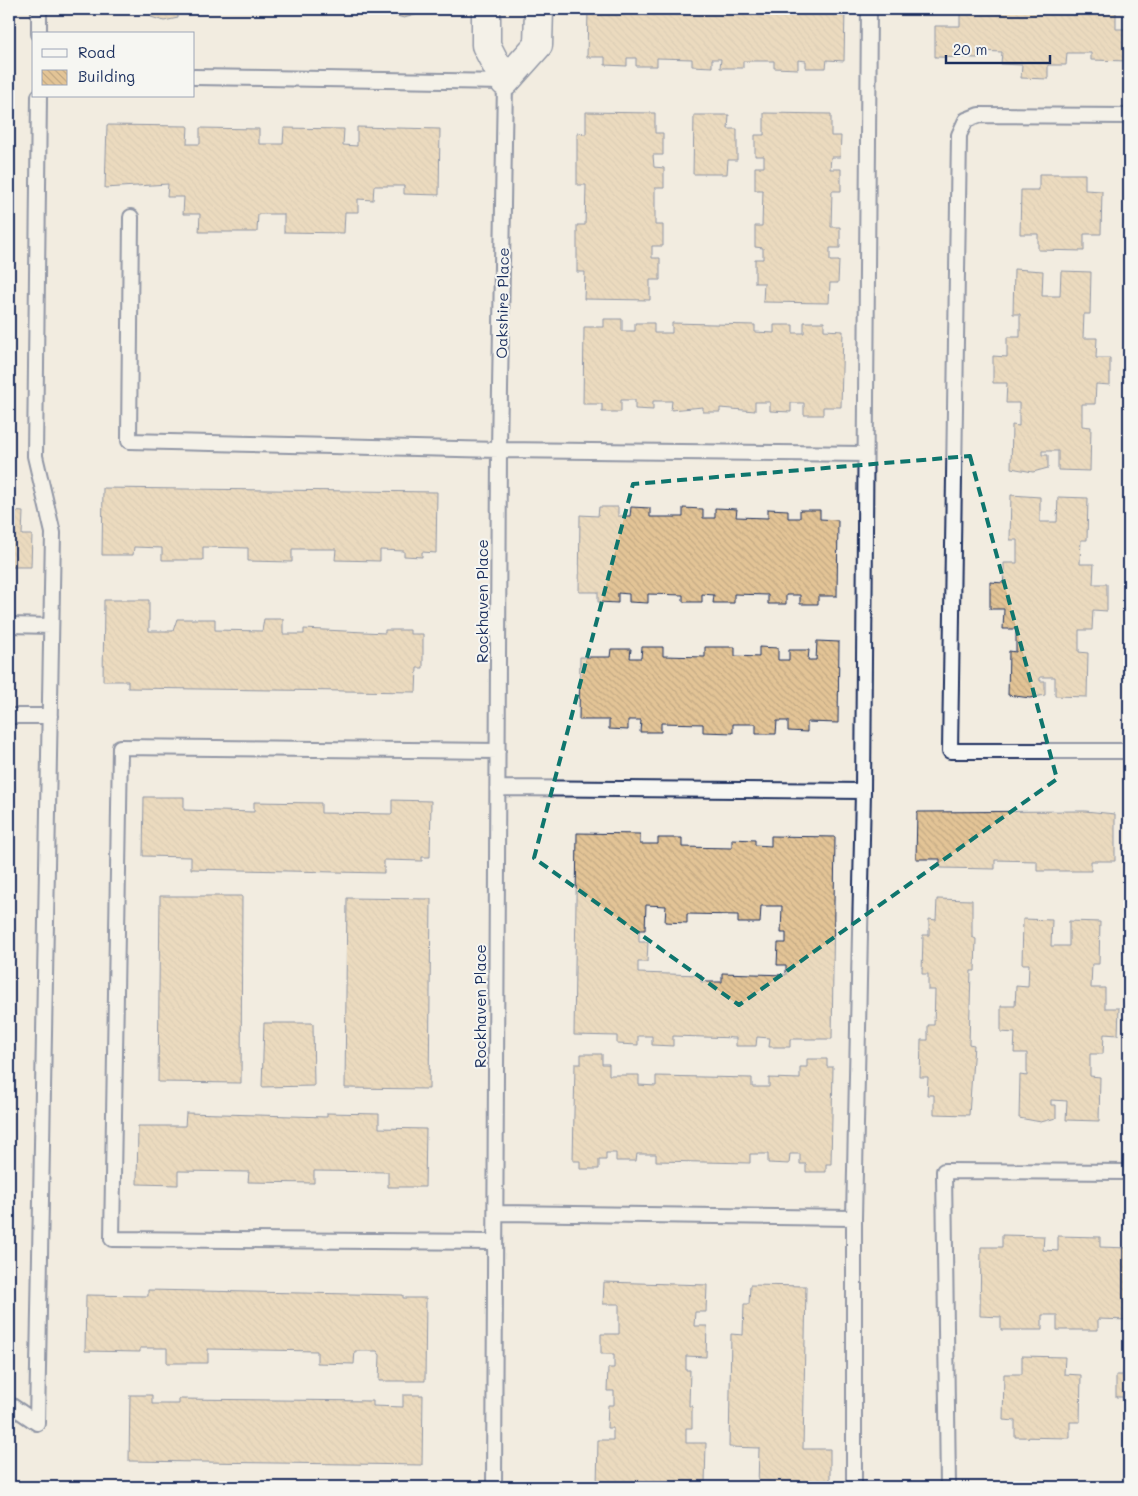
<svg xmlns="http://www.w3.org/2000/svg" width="1138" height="1496" font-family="Mali,sans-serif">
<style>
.building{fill:url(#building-back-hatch);stroke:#1b2f5e;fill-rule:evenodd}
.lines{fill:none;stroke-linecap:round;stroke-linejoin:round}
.service-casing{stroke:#1b2f5e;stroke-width:18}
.minor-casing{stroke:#1b2f5e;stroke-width:31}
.service{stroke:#f6f6f2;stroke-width:14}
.minor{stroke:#f6f6f2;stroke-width:28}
.marked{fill:none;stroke:#0f766e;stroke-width:4;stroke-dasharray:10 6;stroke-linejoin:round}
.labels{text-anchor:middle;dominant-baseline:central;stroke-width:4;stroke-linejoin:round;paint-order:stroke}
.street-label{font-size:15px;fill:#1b2f5e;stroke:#f6f6f2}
</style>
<defs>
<pattern id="building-back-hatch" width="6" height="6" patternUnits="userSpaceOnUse" patternTransform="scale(1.25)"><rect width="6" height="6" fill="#e3c496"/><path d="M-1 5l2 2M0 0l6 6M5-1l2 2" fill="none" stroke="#c2a984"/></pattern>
</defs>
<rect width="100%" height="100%" fill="#f2ece0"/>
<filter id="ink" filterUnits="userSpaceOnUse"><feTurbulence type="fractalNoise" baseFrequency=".02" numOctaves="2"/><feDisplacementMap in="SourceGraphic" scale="10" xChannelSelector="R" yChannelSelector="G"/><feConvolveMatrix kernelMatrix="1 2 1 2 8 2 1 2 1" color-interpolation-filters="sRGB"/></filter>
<g filter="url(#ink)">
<path class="building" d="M 151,9 L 178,9 L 178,18 L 164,21 L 151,17 Z
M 389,9 L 418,9 L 418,14 L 404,18 L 389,14 Z
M 588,9 L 845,9 L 844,61 L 827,60 L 826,68 L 806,68 L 806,61 L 798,60 L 798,69 L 774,68 L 774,61 L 743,61 L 743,68 L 720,68 L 721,59 L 712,59 L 712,67 L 692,66 L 692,59 L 657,58 L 657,66 L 636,66 L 636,58 L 627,58 L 627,66 L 605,65 L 605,57 L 587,57 Z
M 948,9 L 1129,9 L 1129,11 L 1116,11 L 1116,29 L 1129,29 L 1129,61 L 1091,60 L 1091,53 L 1067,53 L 1066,65 L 1048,65 L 1048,79 L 1021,78 L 1022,65 L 1001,64 L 1002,52 L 978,51 L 978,58 L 935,57 L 935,26 L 960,26 L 960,9 Z
M 586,112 L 655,113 L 655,133 L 663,133 L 663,155 L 653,155 L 654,167 L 664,168 L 664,188 L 655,188 L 655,225 L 663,225 L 663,246 L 652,246 L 652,258 L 660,258 L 660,280 L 650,280 L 650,300 L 584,299 L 585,272 L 577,272 L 577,225 L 585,225 L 586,185 L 577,185 L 577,133 L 586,134 Z
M 764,113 L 831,114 L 831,136 L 841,136 L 840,157 L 831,157 L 830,169 L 841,169 L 841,191 L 832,191 L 831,227 L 840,227 L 840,248 L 830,248 L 830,261 L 839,261 L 838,283 L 830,283 L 829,303 L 763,302 L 764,283 L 755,283 L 755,259 L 763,259 L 763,248 L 755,247 L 755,226 L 762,226 L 763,190 L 755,190 L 755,167 L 764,167 L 764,156 L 755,156 L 755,135 L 764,135 Z
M 694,115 L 729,115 L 728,129 L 737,129 L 737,160 L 728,160 L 727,174 L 693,174 Z
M 107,125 L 188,126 L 187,144 L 200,144 L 200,128 L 259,129 L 259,144 L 283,144 L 284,128 L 344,129 L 343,145 L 357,146 L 357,127 L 440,129 L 439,195 L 404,194 L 404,186 L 374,186 L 373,200 L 358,199 L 358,212 L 345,212 L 344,233 L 284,232 L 284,214 L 258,214 L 257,232 L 199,232 L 200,214 L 183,214 L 184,197 L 167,197 L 168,184 L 105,188 Z
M 1039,174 L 1085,174 L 1085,190 L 1102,191 L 1101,234 L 1084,234 L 1084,251 L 1038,250 L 1038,234 L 1020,234 L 1021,190 L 1039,190 Z
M 1127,194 L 1129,194 L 1129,255 L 1126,255 Z
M 1014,269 L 1043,271 L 1042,296 L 1060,296 L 1061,271 L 1091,272 L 1090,314 L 1084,314 L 1083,338 L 1097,338 L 1096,358 L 1110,358 L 1110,385 L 1096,384 L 1095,404 L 1082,404 L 1082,426 L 1091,427 L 1090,471 L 1058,470 L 1058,451 L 1042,451 L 1042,455 L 1048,455 L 1048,468 L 1033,472 L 1011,468 L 1012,425 L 1019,426 L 1019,403 L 1006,403 L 1007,383 L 993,383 L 993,356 L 1007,357 L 1007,337 L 1020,337 L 1020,314 L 1013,314 Z
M 604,319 L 622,319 L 622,331 L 635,331 L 635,323 L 654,323 L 654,333 L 672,333 L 672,323 L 755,325 L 755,332 L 774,333 L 774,325 L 793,325 L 793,333 L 804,333 L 804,322 L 824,322 L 824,330 L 843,331 L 841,407 L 823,407 L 823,415 L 804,415 L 804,403 L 791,403 L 791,412 L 770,411 L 770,402 L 755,402 L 755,411 L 720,408 L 720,412 L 703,412 L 703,407 L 671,410 L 672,401 L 653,401 L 653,410 L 635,409 L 635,400 L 621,400 L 621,412 L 602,412 L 602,404 L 583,404 L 584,327 L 604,327 Z
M 103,488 L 437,492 L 436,553 L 422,552 L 422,557 L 404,556 L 404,551 L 380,550 L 380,561 L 335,560 L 336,549 L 292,549 L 292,562 L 248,561 L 248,548 L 203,547 L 203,560 L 162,560 L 162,548 L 134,547 L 133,555 L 102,555 Z
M 1011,495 L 1040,497 L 1040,522 L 1057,522 L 1058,497 L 1088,498 L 1087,540 L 1081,540 L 1080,564 L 1094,564 L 1093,584 L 1107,584 L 1107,611 L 1093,610 L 1092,630 L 1079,630 L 1079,652 L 1088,653 L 1087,697 L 1055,696 L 1055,677 L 1040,677 L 1040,681 L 1045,681 L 1045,695 L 1030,698 L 1008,695 L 1009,651 L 1016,652 L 1016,629 L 1003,629 L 1004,609 L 990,609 L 990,582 L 1004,583 L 1004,563 L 1017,563 L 1017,540 L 1010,540 Z
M 599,507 L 618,507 L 618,516 L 630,516 L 631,507 L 650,508 L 650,517 L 683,517 L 683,508 L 703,509 L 703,518 L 715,518 L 715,508 L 737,509 L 736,517 L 768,518 L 768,509 L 788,510 L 788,518 L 800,518 L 800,510 L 820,510 L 820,519 L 838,520 L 837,596 L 818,596 L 818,604 L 800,604 L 800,595 L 786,595 L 786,604 L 768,604 L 768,595 L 734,594 L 734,603 L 713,603 L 714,595 L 702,594 L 702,602 L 683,602 L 683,595 L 648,594 L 648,603 L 629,602 L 629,594 L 618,593 L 618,603 L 598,602 L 598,592 L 579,592 L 580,515 L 598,516 Z
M 9,511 L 23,512 L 22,535 L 32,535 L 31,567 L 9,567 Z
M 104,600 L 149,600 L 149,631 L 173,631 L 177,619 L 215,619 L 215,630 L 262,631 L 264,619 L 283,619 L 283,634 L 304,634 L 304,629 L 385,633 L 385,630 L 410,630 L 410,634 L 423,634 L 423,668 L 417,668 L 416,692 L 128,688 L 128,681 L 103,681 Z
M 1124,629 L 1129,629 L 1129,673 L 1123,673 Z
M 817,641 L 839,642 L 838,723 L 807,722 L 807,732 L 788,731 L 788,721 L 777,721 L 776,734 L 756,734 L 756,724 L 733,724 L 733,733 L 703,732 L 703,724 L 661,723 L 661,732 L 640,732 L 641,720 L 628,720 L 628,730 L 609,729 L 609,720 L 579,720 L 580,657 L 610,657 L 611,649 L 631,649 L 630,658 L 641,658 L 642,647 L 663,647 L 663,656 L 705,657 L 705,647 L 735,647 L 735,656 L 759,657 L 759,647 L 778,648 L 778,660 L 789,660 L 789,650 L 809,650 L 808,660 L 816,660 Z
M 144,797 L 184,797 L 184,810 L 254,812 L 254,802 L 321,803 L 321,813 L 392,814 L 392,800 L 431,801 L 430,857 L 422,857 L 422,861 L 384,860 L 384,873 L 191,869 L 191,857 L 143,856 Z
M 1085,811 L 1115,814 L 1115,861 L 1091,861 L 1091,871 L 1037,871 L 1037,861 L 995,860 L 995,869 L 940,868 L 940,859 L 916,859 L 917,812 Z
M 577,833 L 640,834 L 640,844 L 658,844 L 658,838 L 682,838 L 682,847 L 732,848 L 732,839 L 755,840 L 755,845 L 771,846 L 771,836 L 835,837 L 832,1039 L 790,1039 L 790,1047 L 769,1047 L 770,1038 L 757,1037 L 756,1046 L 736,1046 L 736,1038 L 673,1036 L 673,1046 L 652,1045 L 652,1036 L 638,1036 L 638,1045 L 617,1044 L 617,1036 L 574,1035 ZM 646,905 L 666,906 L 665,922 L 687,923 L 687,914 L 738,915 L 738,923 L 760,923 L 761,906 L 782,906 L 781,933 L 786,933 L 786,943 L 778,943 L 777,965 L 786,965 L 786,975 L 722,973 L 722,982 L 701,982 L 701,975 L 638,973 L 638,962 L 647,962 L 648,942 L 639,942 L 639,930 L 645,930 Z
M 160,896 L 242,896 L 241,1083 L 158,1082 Z
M 347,898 L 431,899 L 429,1089 L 345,1088 Z
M 937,899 L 972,900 L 972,937 L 976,939 L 975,971 L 971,971 L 969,1044 L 974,1045 L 969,1115 L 934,1114 L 934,1095 L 927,1095 L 928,1077 L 920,1077 L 921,1040 L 928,1040 L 928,1025 L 934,1025 L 935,990 L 928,990 L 928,974 L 922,974 L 923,935 L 929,935 L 929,919 L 936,920 Z
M 1023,919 L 1052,920 L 1051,946 L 1069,946 L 1069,921 L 1100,922 L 1099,964 L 1092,964 L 1091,988 L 1105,988 L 1105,1008 L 1119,1008 L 1118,1035 L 1104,1034 L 1103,1054 L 1090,1054 L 1090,1076 L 1100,1077 L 1099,1121 L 1066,1120 L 1067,1101 L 1051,1100 L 1051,1105 L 1056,1105 L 1056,1118 L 1041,1122 L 1019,1118 L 1020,1075 L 1027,1076 L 1027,1053 L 1014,1053 L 1015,1033 L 1001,1032 L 1001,1006 L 1015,1006 L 1016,986 L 1028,987 L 1029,964 L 1022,964 Z
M 264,1023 L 313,1023 L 314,1086 L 262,1087 Z
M 581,1054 L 602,1054 L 602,1064 L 609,1064 L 609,1075 L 639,1075 L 639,1085 L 656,1086 L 656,1076 L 752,1078 L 752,1087 L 769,1087 L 769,1078 L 800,1079 L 800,1067 L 807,1067 L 807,1059 L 827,1059 L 827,1067 L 833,1067 L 831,1164 L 826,1164 L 826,1172 L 806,1172 L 806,1164 L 800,1164 L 800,1154 L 790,1154 L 789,1164 L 768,1163 L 768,1154 L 750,1154 L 750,1163 L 656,1161 L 656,1154 L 637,1154 L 636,1161 L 616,1161 L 616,1153 L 606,1153 L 606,1160 L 599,1160 L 599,1169 L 580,1169 L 580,1161 L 573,1161 L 575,1064 L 581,1064 Z
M 186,1113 L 327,1117 L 327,1113 L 379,1114 L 379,1128 L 426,1129 L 425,1187 L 388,1187 L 388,1172 L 314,1171 L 314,1183 L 248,1182 L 249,1172 L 178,1171 L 178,1185 L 137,1184 L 138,1126 L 185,1126 Z
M 1002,1235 L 1044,1236 L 1043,1250 L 1058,1251 L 1058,1236 L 1100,1237 L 1100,1247 L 1129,1248 L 1129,1320 L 1098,1319 L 1098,1330 L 1057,1330 L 1057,1315 L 1042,1315 L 1042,1330 L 1001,1330 L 1001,1317 L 980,1316 L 981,1247 L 1002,1247 Z
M 604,1282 L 707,1285 L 706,1312 L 695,1312 L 694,1326 L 707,1326 L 706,1357 L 686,1356 L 686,1370 L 690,1370 L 689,1406 L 692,1406 L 692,1428 L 686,1428 L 686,1443 L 706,1443 L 705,1484 L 685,1484 L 685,1487 L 612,1487 L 597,1485 L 598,1440 L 613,1440 L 613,1428 L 607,1428 L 608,1405 L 614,1405 L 614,1391 L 607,1391 L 608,1368 L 614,1368 L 614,1354 L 601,1354 L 601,1334 L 619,1334 L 619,1304 L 603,1304 Z
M 750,1285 L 806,1286 L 803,1449 L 830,1449 L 830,1487 L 758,1487 L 759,1448 L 729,1447 L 731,1334 L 743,1335 L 744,1304 L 749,1304 Z
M 148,1290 L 403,1295 L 403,1298 L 426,1298 L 425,1381 L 379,1381 L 380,1355 L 377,1351 L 355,1351 L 354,1364 L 317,1363 L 317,1351 L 208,1349 L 208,1363 L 167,1363 L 167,1348 L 140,1348 L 140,1352 L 85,1351 L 86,1295 L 148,1296 Z
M 1022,1356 L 1065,1357 L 1064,1374 L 1081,1375 L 1080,1422 L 1070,1422 L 1070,1438 L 1015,1437 L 1015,1421 L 1003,1420 L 1004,1374 L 1022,1374 Z
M 1124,1356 L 1129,1357 L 1129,1415 L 1123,1415 L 1123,1397 L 1116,1397 L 1116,1375 L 1123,1375 Z
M 130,1395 L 152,1395 L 152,1404 L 179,1404 L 179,1399 L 373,1401 L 373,1406 L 403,1407 L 403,1395 L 423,1395 L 422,1465 L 129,1461 Z
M 1124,1427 L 1129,1427 L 1129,1487 L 1123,1487 Z
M 1025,1483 L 1066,1483 L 1066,1487 L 1024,1487 Z"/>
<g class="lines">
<defs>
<path id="service" d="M 39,34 L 39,9
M 194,77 L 505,82 L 499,450 L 494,1487
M 1129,116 L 979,115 L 966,120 L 959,135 L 950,751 L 1129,751
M 131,217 L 129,441 L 499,450 L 865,454
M 9,625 L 51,626
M 9,716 L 50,716
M 498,788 L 863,791
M 496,1213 L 854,1218
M 495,1242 L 112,1239 L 120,747 L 498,751
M 9,1404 L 37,1423 L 53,533 L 35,456 L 39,96
M 854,1487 L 854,1218 L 863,791 L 869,9
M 948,1487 L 944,1171 L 1129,1172"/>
<path id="minor" d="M 486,9 L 486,45 L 505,82 L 538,45 L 539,9"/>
</defs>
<use href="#service" class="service-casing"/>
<use href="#minor" class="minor-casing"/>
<use href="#service" class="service"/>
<use href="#minor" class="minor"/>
</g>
</g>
<path d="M0 0H1138V1496H0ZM 970,456 L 1057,779 L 739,1005 L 534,858 L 633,484 Z" fill="#f2ece0" fill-opacity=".55" fill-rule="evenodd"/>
<path class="marked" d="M 970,456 L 1057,779 L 739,1005 L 534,858 L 633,484 Z"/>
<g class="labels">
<g class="street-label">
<text transform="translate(502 303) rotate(-89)">Oakshire Place</text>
<text transform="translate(482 601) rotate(-90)">Rockhaven Place</text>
<text transform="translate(480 1006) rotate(-90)">Rockhaven Place</text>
</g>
</g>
<rect width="1138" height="1496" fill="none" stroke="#f6f6f2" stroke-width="30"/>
<rect x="15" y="15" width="1108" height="1466" fill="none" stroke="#1b2f5e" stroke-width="2" filter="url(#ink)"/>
<rect x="32" y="32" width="162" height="65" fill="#f6f6f2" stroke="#9ea6b7"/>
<rect x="42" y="49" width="25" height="8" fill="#f6f6f2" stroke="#9ea6b7"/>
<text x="78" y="58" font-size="15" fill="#1b2f5e">Road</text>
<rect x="42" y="70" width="25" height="15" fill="url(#building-back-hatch)" stroke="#9ea6b7"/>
<text x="78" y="82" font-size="15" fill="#1b2f5e">Building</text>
<path d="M946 55v8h104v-8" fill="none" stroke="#1b2f5e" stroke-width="2.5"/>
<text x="953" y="55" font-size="15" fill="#1b2f5e" stroke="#f6f6f2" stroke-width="4" paint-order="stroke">20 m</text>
</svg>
